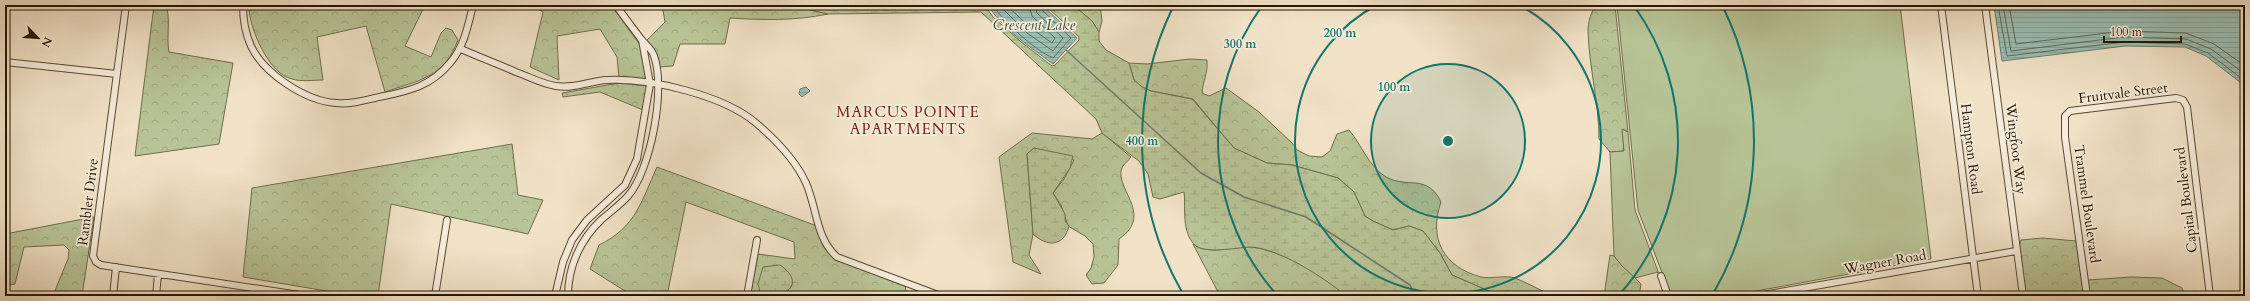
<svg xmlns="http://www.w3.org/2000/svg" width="2250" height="301" font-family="Cardo,serif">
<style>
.forest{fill:url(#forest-crowns);stroke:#6e6d4c}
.wetland{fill:url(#wetland-marsh);stroke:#6e6d4c}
.park{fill:#b8c497;stroke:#6e6d4c}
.water{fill:url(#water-rules);stroke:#6b7b6c}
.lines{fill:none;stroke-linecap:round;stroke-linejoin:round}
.shore{stroke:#606a5a;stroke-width:1}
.stream{stroke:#6b7b6c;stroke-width:1.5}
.minor-casing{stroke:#574932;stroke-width:8}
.minor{stroke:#f6ecdb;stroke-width:6}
.ring{fill:none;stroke:#0f766e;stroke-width:2}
.labels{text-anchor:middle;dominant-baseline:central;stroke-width:3.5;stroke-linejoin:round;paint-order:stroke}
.street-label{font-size:14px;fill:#241601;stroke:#f6ecdb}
.water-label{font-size:15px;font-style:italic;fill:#4e513f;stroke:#f6ecdb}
.neighbourhood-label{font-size:15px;letter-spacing:1px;fill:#7a1f14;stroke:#f6ecdb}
.centre{fill:#0f766e;stroke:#f6ecdb;stroke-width:2}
.ring-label{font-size:12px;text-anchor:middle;font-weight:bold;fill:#0f766e;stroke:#f6ecdb;stroke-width:3.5;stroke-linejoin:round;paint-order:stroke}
</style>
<defs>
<pattern id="forest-crowns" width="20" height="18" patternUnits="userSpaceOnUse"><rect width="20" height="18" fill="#b8c497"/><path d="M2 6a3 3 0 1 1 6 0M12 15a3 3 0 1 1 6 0" fill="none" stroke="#9ea880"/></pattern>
<pattern id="wetland-marsh" width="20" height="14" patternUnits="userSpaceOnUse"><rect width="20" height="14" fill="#b8c497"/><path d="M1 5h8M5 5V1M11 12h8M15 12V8" fill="none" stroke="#9ea880"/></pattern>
<pattern id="water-rules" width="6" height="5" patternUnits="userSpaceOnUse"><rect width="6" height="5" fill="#9bbeb3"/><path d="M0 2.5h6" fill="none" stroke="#85a398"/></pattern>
</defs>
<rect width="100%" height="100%" fill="#f1e2c7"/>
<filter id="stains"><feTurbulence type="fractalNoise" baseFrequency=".005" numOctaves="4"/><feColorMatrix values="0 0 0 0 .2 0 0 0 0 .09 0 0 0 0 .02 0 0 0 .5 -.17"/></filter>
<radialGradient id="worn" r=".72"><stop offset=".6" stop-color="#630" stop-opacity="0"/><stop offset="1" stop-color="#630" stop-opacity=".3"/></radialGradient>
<path class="forest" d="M 154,5 L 166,5 C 171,20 166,36 169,52 L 233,63 L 219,144 L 135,156 Z
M 271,5 L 425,5 L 405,46 L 431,57 L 441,33 L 446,28 L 452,30 L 458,40 C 444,78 419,80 385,92 L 366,26 L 317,37 L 323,80 C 313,80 301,82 292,79 C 269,74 251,31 249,10 Z
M 532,5 L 611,5 L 640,45 L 647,81 L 619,78 L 617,57 L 600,29 L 557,36 L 559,80 L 530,67 L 543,12 Z
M 662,5 L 789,5 L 828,14 C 795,21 762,20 730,18 L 725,44 L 680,44 L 673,66 L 659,67 L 657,54 L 646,41 L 665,22 Z
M 1073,5 L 1100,5 L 1102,21 L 1099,32 L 1092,21 Z
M 1597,5 L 1615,5 L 1628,132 L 1623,130 L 1624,151 L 1610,152 L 1599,139 C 1599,102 1589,67 1588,31 C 1588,23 1591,10 1597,5 Z
M 1190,59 L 1207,60 C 1208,75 1203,80 1202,93 L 1209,96 L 1226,88 L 1259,112 L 1292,143 L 1297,150 L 1309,156 L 1322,157 L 1330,151 L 1337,134 L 1349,130 C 1361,144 1369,167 1386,177 C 1408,189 1427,173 1441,202 C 1428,239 1444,267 1481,277 C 1492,279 1506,275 1515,278 C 1528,283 1541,291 1554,296 L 1491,292 L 1452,275 L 1440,253 L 1423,231 L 1409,226 L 1393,230 L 1373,221 L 1365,216 L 1354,192 L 1338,178 L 1292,165 L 1267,163 L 1234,148 L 1193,99 L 1151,91 L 1142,87 L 1134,80 L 1129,63 L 1147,64 Z
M 619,83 L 647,86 L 643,110 L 600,92 L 563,97 L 562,93 Z
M 1032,133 L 1092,139 L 1102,133 L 1131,157 C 1129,160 1125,163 1123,166 C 1111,186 1156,214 1119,239 L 1118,265 L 1104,283 L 1092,284 L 1086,275 L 1091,268 L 1094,257 L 1093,244 L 1085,236 L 1068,226 L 1061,205 L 1053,193 L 1064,179 L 1074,160 L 1034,148 L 1027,154 L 1033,234 L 1029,255 L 1041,274 L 1013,262 L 999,157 Z
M 512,144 L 518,195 L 543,200 L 528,234 L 391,204 L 378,296 L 356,296 L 243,277 L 252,188 Z
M 657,167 L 817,226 L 823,246 L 835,259 L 905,286 L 907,296 L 777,296 C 785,294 791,290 793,282 L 760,292 L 768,296 L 750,296 L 758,254 L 795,259 L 794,242 L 686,202 L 667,296 L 629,296 L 625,291 L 590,269 L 599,245 C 636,227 641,202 657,167 Z
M 94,217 L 82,296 L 55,296 L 54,293 L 68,259 L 69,250 L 64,245 L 24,247 L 15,284 L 5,286 L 5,234 Z
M 2043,238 L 2076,241 L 2084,296 L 2025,296 L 2019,248 L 2021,240 Z
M 1193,244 C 1209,256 1233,246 1251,247 C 1284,251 1322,275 1346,296 L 1224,296 L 1217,290 Z
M 1610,255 L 1614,256 L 1641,284 L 1639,296 L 1604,296 Z
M 2131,277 L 2162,278 L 2182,288 L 2184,296 L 2090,296 L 2088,280 Z"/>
<path class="wetland" d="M 789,5 L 835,5 L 886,10 L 926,5 L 978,5 L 988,10 L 993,17 L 1020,41 L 1052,66 L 1055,65 L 1079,40 L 1079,37 L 1045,5 L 1073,5 L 1092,21 L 1099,32 L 1099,41 L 1106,50 L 1129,63 L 1134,80 L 1142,87 L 1151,91 L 1192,99 L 1234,148 L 1267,163 L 1292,165 L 1338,178 L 1354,192 L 1365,216 L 1373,221 L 1393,230 L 1409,226 L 1423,231 L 1440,253 L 1452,275 L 1491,292 L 1509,291 L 1535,296 L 1346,296 C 1325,278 1277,247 1249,247 C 1236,248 1204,254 1195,245 C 1181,232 1186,208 1184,192 L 1160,199 L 1153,197 L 1148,174 L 1139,161 L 1102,133 L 1096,119 L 981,12 L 828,14 Z
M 1034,148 L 1073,156 L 1070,168 L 1053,193 L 1065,214 L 1065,221 L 1069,226 C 1064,247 1047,247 1033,234 L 1027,154 Z
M 780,265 C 807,283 785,301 760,292 L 758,284 L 763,267 Z"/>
<path class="park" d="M 1617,5 L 1900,5 L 1931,259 L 1729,296 L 1671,296 L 1638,210 Z
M 1622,129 L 1628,132 L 1635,210 L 1659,274 L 1658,272 L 1635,278 L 1622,266 L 1614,256 L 1610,152 L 1624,151 Z"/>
<path class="water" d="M 852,5 L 909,5 L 886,8 Z
M 988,5 L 1042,5 L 1077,38 L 1053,64 C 1031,47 1003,30 988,5 Z
M 1994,5 L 2245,5 L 2245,86 L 2206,56 L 2185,47 L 2125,46 L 2002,61 Z
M 806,87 L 810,91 L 802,97 L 799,94 L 800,89 Z"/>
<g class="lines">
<path class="shore" d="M 993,5 C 1003,22 1035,50 1053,58 L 1071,38 L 1041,9 L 1040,5
M 999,5 L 1027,33 L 1053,51 L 1063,38 L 1037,13 L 1035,5
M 1006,5 L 1031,28 L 1052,43 L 1055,38 L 1032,16 L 1029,5
M 1998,5 L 2007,56 L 2125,42 L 2185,44 L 2208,53 L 2245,81
M 2003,5 L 2011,51 L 2124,37 L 2186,39 L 2211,49 L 2245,74
M 2009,5 L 2016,44 L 2124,31 L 2186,33 L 2214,44 L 2245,66"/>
<path class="stream" d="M 1066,50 L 1201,173 L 1244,197 L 1306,217 L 1410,285 L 1415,296"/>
<defs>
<path id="minor" d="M 126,5 L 93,256 L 96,262 L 101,265 L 306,296
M 243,5 C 243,19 245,33 251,46 C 264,74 306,101 336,103 C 352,105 368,99 384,96 C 410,91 432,85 450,63 C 464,47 468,26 473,5
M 1941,5 L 1978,296
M 1985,5 L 2023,296
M 461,49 C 479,57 498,64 516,72 C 530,77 542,84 556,86 C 574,89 590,81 607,80 C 650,78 723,95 756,123 C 776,140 795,159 806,183 C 817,208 816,239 837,257 L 941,296
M 5,62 L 117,74
M 1661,276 L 1668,296
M 113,296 L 116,267
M 156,296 L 158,274
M 435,296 L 447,220
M 555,296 L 563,262 L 572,240 L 587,220 L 625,185 L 637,159 L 650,84 L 642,40
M 568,296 C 568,267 580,240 601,220 C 610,212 620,205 628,196 C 651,170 666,88 654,56 C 652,49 646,45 641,39 C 633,28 624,17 616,5
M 747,296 L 757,240
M 1757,296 L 2016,251
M 2087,296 L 2065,137 L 2065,116 L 2070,111 L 2176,98 L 2183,100 L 2187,107 L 2210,296"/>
</defs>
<use href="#minor" class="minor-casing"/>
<use href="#minor" class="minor"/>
</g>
<circle cx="1448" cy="141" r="77" fill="#0f766e" fill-opacity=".12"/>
<g class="ring">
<circle cx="1448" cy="141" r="77"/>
<path d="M1519 5A153 153 0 1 1 1377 5"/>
<path d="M1277 295A230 230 0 0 1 1262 6M1634 6A230 230 0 0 1 1619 295"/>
<path d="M1183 294A306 306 0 0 1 1173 7M1723 7A306 306 0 0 1 1713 294"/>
</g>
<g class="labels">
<g class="street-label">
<text transform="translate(2123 93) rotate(-7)">Fruitvale Street</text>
<text transform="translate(1971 149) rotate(83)">Hampton Road</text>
<text transform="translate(2016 149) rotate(83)">Wingfoot Way</text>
<text transform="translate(2186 200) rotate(-97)">Capital Boulevard</text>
<text transform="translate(88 202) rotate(-83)">Rambler Drive</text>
<text transform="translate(2087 204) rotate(82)">Trammel Boulevard</text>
<text transform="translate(1885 262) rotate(-10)">Wagner Road</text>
</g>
<g class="water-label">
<text x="1034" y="25">Crescent Lake</text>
</g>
<g class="neighbourhood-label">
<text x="908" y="112">MARCUS POINTE<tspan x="908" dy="17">APARTMENTS</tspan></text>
</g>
</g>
<circle cx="1448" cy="141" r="6" class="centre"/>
<g class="ring-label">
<text x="1340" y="37">200 m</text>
<text x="1240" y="48">300 m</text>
<text x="1394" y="91">100 m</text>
<text x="1142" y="145">400 m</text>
</g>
<rect width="2250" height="301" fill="none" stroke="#f1e2c7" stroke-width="20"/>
<rect x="6" y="6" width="2238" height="289" fill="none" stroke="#241601" stroke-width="2"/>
<rect x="10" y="10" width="2230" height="281" fill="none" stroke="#241601"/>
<g transform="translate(38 38) rotate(115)" stroke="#f6ecdb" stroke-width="3" paint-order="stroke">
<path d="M0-3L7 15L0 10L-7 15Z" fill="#241601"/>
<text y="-6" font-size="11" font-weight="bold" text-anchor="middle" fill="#241601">N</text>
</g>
<path d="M2104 36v6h77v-6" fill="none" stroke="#241601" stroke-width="2"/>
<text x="2110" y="36" font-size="12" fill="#241601" stroke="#f6ecdb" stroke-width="3" paint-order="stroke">100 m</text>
<rect width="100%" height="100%" filter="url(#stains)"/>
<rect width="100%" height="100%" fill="url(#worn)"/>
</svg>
